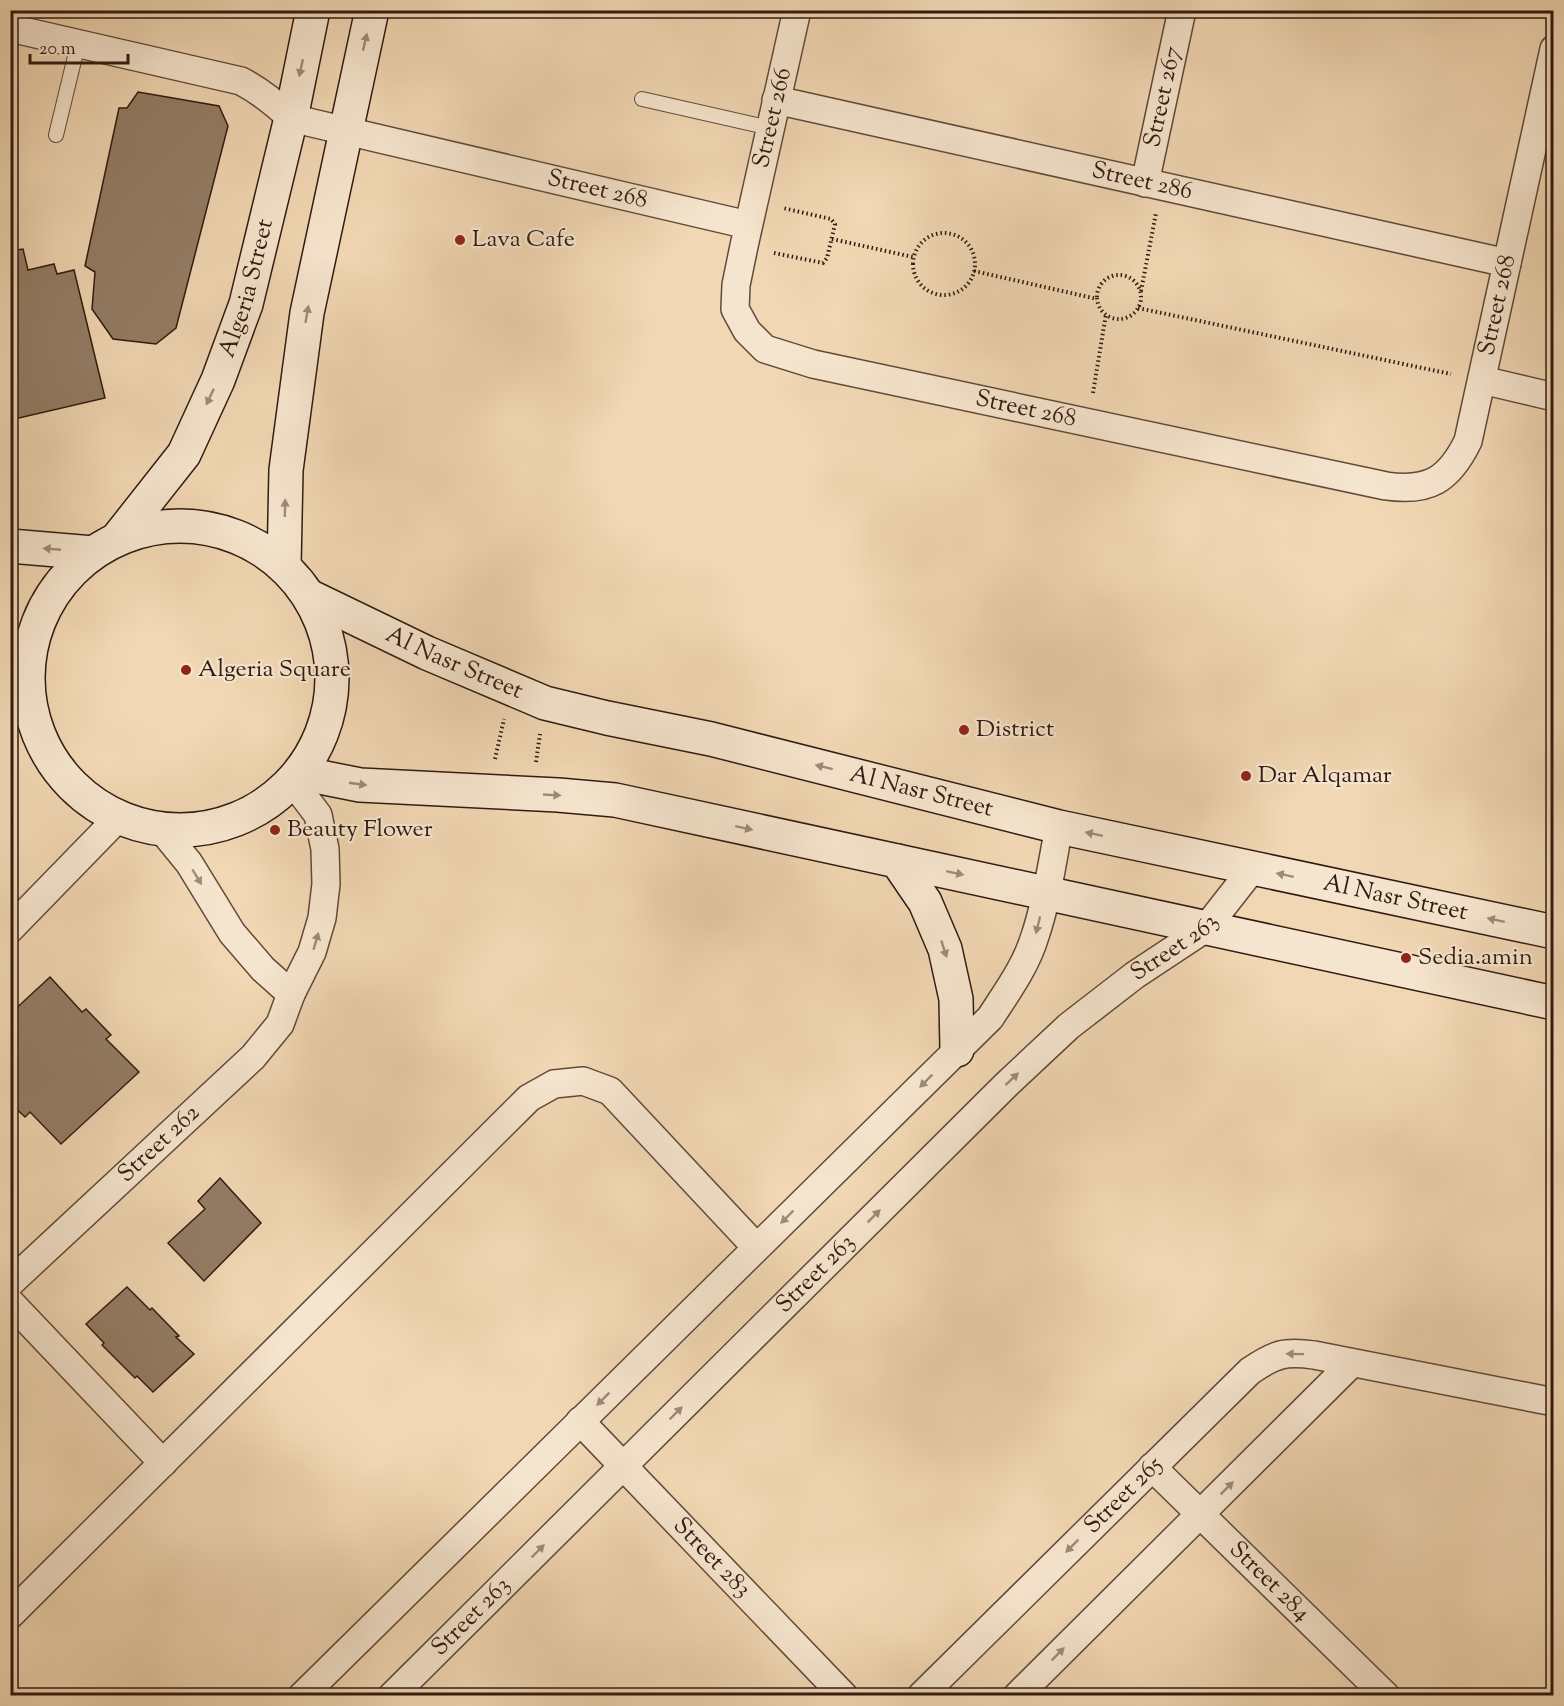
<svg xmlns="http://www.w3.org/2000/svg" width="1564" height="1706" font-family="'Sorts Mill Goudy',serif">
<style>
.building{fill:#947d66;stroke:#301b12;stroke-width:1.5}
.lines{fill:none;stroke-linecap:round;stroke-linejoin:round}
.lane-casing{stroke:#604a3a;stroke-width:16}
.street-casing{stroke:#604a3a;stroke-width:30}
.secondary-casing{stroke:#301b12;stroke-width:36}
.path{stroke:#301b12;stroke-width:4;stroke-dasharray:1.5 3;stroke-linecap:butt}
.lane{stroke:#f6e5ce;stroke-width:14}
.street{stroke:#f6e5ce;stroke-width:27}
.secondary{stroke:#f6e5ce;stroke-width:33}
.oneway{fill:#9d8a79}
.poi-dot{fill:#8f2418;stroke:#f6e5ce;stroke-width:2}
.labels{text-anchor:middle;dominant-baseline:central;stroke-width:4.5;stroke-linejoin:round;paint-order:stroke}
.street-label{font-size:24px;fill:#301b12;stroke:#f6e5ce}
.poi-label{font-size:24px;fill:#301b12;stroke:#f6e5ce;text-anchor:start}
</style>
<rect width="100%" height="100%" fill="#f1d7b3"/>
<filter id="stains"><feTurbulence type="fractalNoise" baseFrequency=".00333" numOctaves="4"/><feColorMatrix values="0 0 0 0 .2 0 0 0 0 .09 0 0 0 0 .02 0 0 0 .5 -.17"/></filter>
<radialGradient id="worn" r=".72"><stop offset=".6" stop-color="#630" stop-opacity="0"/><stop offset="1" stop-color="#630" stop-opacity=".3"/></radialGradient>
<path class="building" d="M 138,92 L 219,106 L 228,126 L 176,328 L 156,344 L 113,339 L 92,309 L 95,272 L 85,266 L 119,108 L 127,108 Z
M 23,249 L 28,270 L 54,264 L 57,274 L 74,270 L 105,398 L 10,420 L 10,251 Z
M 50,977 L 82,1012 L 86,1009 L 111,1035 L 106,1039 L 139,1072 L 61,1144 L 30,1112 L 25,1117 L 10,1103 L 10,1014 Z
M 220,1178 L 261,1223 L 204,1281 L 168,1243 L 205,1209 L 198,1201 Z
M 127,1287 L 150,1310 L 152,1308 L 179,1336 L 176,1337 L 194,1354 L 153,1392 L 137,1376 L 135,1378 L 102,1345 L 104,1343 L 86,1324 Z"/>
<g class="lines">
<defs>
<path id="lane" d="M 642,99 L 770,128
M 56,135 L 78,44"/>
<g id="street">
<path id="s1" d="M 797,10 L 744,246 L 736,285 L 735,309 L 747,331 L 765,349 L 813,364 L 1386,486 C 1429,492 1449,480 1468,441 L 1554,49"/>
<path id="s2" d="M 10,28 L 241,81 C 260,91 275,103 291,118 L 748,225"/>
<path id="s3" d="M 776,100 L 1507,263"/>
<path id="s4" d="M 1145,183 L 1182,10"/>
<path d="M 1482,380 L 1554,397"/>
<path d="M 162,830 L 189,863 L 232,933 L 263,969 L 291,994"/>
<path d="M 10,929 L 118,818"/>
<path id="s5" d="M 10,1283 L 253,1057 L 280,1024 L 291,994 L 312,952 L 322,918 L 326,884 L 325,849 L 318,815 L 293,782"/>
<path d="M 10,1302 L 163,1463"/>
<path id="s6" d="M 580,1421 L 844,1696"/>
<path id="s7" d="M 1152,1467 L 1386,1696"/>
<path d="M 10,1615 L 529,1098 L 554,1084 L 583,1081 L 610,1091 L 756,1247"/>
<path d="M 302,1696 L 990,1018 C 1007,992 1026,966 1035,936 C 1047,901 1052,863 1059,827"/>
<path id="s8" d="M 392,1696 L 1007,1084 L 1069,1026 L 1135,975 L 1206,928 L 1253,868"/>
<path id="s9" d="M 921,1696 L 1250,1371 C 1275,1354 1284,1351 1314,1355 L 1554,1402"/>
<path d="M 1017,1696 L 1352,1363"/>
</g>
<g id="secondary">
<circle cx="180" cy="678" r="152"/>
<path id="s10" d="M 117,539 L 184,454 L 218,380 L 246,304 L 291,118 L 313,10"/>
<path d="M 10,546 L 93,553"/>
<path d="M 284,566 L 286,470 L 307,313 L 372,10"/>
<path id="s11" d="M 309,596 L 427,653 L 545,703 L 607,718 L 711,739 L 1059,827 L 1554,932"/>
<path d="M 300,773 L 360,785 L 558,795 L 615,800 L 1554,1003"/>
<path d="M 897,861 L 925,902 L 945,949 L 956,999 L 957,1050"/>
</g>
</defs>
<use href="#lane" class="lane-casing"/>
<use href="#street" class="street-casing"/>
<use href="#secondary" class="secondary-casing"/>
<path class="path" d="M913 264a31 31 0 1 1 62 0a31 31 0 1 1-62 0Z
M 832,239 L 913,257
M 774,253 L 823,263 L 827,258 L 835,224 L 831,219 L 783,208
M 974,271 L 1097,299
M1097 297a22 22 0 1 1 44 0a22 22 0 1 1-44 0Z
M 1141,291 L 1156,213
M 1138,308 L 1451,374
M 1093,393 L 1106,314
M 495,759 L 504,719
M 536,762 L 540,734"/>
<use href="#lane" class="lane"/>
<use href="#street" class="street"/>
<use href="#secondary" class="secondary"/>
</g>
<defs><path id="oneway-solid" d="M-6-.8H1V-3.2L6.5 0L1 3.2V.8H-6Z" transform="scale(1.5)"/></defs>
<g class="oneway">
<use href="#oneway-solid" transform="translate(365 42) rotate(-77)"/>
<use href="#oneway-solid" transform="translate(301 68) rotate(102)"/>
<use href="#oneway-solid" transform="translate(307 314) rotate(-80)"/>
<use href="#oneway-solid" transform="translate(210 397) rotate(115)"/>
<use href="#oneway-solid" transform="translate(285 508) rotate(-89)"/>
<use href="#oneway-solid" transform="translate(52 549) rotate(-175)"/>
<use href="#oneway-solid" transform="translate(824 767) rotate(-166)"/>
<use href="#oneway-solid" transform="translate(358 784) rotate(8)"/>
<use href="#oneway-solid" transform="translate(552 795) rotate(3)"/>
<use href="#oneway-solid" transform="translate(744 828) rotate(12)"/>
<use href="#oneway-solid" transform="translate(1094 834) rotate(-168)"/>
<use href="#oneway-solid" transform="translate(955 873) rotate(12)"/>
<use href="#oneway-solid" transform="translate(1285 875) rotate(-168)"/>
<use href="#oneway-solid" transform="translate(197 877) rotate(59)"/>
<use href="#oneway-solid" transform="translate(1496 920) rotate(-168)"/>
<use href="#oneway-solid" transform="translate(1038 925) rotate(104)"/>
<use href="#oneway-solid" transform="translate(316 941) rotate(-74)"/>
<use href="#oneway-solid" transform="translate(944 949) rotate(72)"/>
<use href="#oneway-solid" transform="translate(1012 1079) rotate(-43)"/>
<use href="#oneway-solid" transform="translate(926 1081) rotate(135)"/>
<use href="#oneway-solid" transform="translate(874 1216) rotate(-45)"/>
<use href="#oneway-solid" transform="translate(787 1217) rotate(135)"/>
<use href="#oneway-solid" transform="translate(1295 1354) rotate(-179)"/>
<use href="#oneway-solid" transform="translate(603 1399) rotate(135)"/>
<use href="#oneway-solid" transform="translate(676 1413) rotate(-45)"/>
<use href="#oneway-solid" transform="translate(1227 1488) rotate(-45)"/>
<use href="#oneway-solid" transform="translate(1072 1546) rotate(135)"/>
<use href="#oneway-solid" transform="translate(538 1551) rotate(-45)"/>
<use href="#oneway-solid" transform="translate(1058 1654) rotate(-45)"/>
</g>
<g class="poi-dot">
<circle cx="460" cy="240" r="6"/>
<circle cx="186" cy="670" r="6"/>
<circle cx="964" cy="730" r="6"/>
<circle cx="1246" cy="776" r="6"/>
<circle cx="275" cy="830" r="6"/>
<circle cx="1406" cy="958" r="6"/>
</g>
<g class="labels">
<g class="street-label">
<text stroke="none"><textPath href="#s4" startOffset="88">Street 267</textPath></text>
<text transform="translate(773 118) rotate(-77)">Street 266</text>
<text stroke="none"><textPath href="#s3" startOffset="375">Street 286</textPath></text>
<text stroke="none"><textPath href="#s2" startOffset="614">Street 268</textPath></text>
<text stroke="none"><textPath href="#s10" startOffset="286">Algeria Street</textPath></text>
<text stroke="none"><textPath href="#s1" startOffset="1234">Street 268</textPath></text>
<text stroke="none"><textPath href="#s1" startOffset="624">Street 268</textPath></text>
<text stroke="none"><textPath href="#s11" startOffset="160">Al Nasr Street</textPath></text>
<text stroke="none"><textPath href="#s11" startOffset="646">Al Nasr Street</textPath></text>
<text stroke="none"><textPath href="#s11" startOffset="1132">Al Nasr Street</textPath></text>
<text stroke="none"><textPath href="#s8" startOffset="1084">Street 263</textPath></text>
<text stroke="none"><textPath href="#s5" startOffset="204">Street 262</textPath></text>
<text stroke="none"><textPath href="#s8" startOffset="598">Street 263</textPath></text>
<text stroke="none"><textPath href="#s9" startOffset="285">Street 265</textPath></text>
<text stroke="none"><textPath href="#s6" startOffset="190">Street 283</textPath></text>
<text stroke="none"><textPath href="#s7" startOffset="164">Street 284</textPath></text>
<text stroke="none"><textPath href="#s8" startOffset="112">Street 263</textPath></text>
</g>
<g class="poi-label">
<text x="472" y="240">Lava Cafe</text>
<text x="198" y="670">Algeria Square</text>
<text x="976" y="730">District</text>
<text x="1258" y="776">Dar Alqamar</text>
<text x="287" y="830">Beauty Flower</text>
<text x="1418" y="958">Sedia.amin</text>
</g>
</g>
<rect width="1564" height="1706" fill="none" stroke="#f1d7b3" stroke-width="36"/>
<rect x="12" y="12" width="1540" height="1682" fill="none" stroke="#301b12" stroke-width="3"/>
<rect x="18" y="18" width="1528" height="1670" fill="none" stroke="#301b12" stroke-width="1.5"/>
<path d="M30 54v9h98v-9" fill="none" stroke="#301b12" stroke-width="3"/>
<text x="39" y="54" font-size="18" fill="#301b12" stroke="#f6e5ce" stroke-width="4.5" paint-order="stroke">20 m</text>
<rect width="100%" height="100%" filter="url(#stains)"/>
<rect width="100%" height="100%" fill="url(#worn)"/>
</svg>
